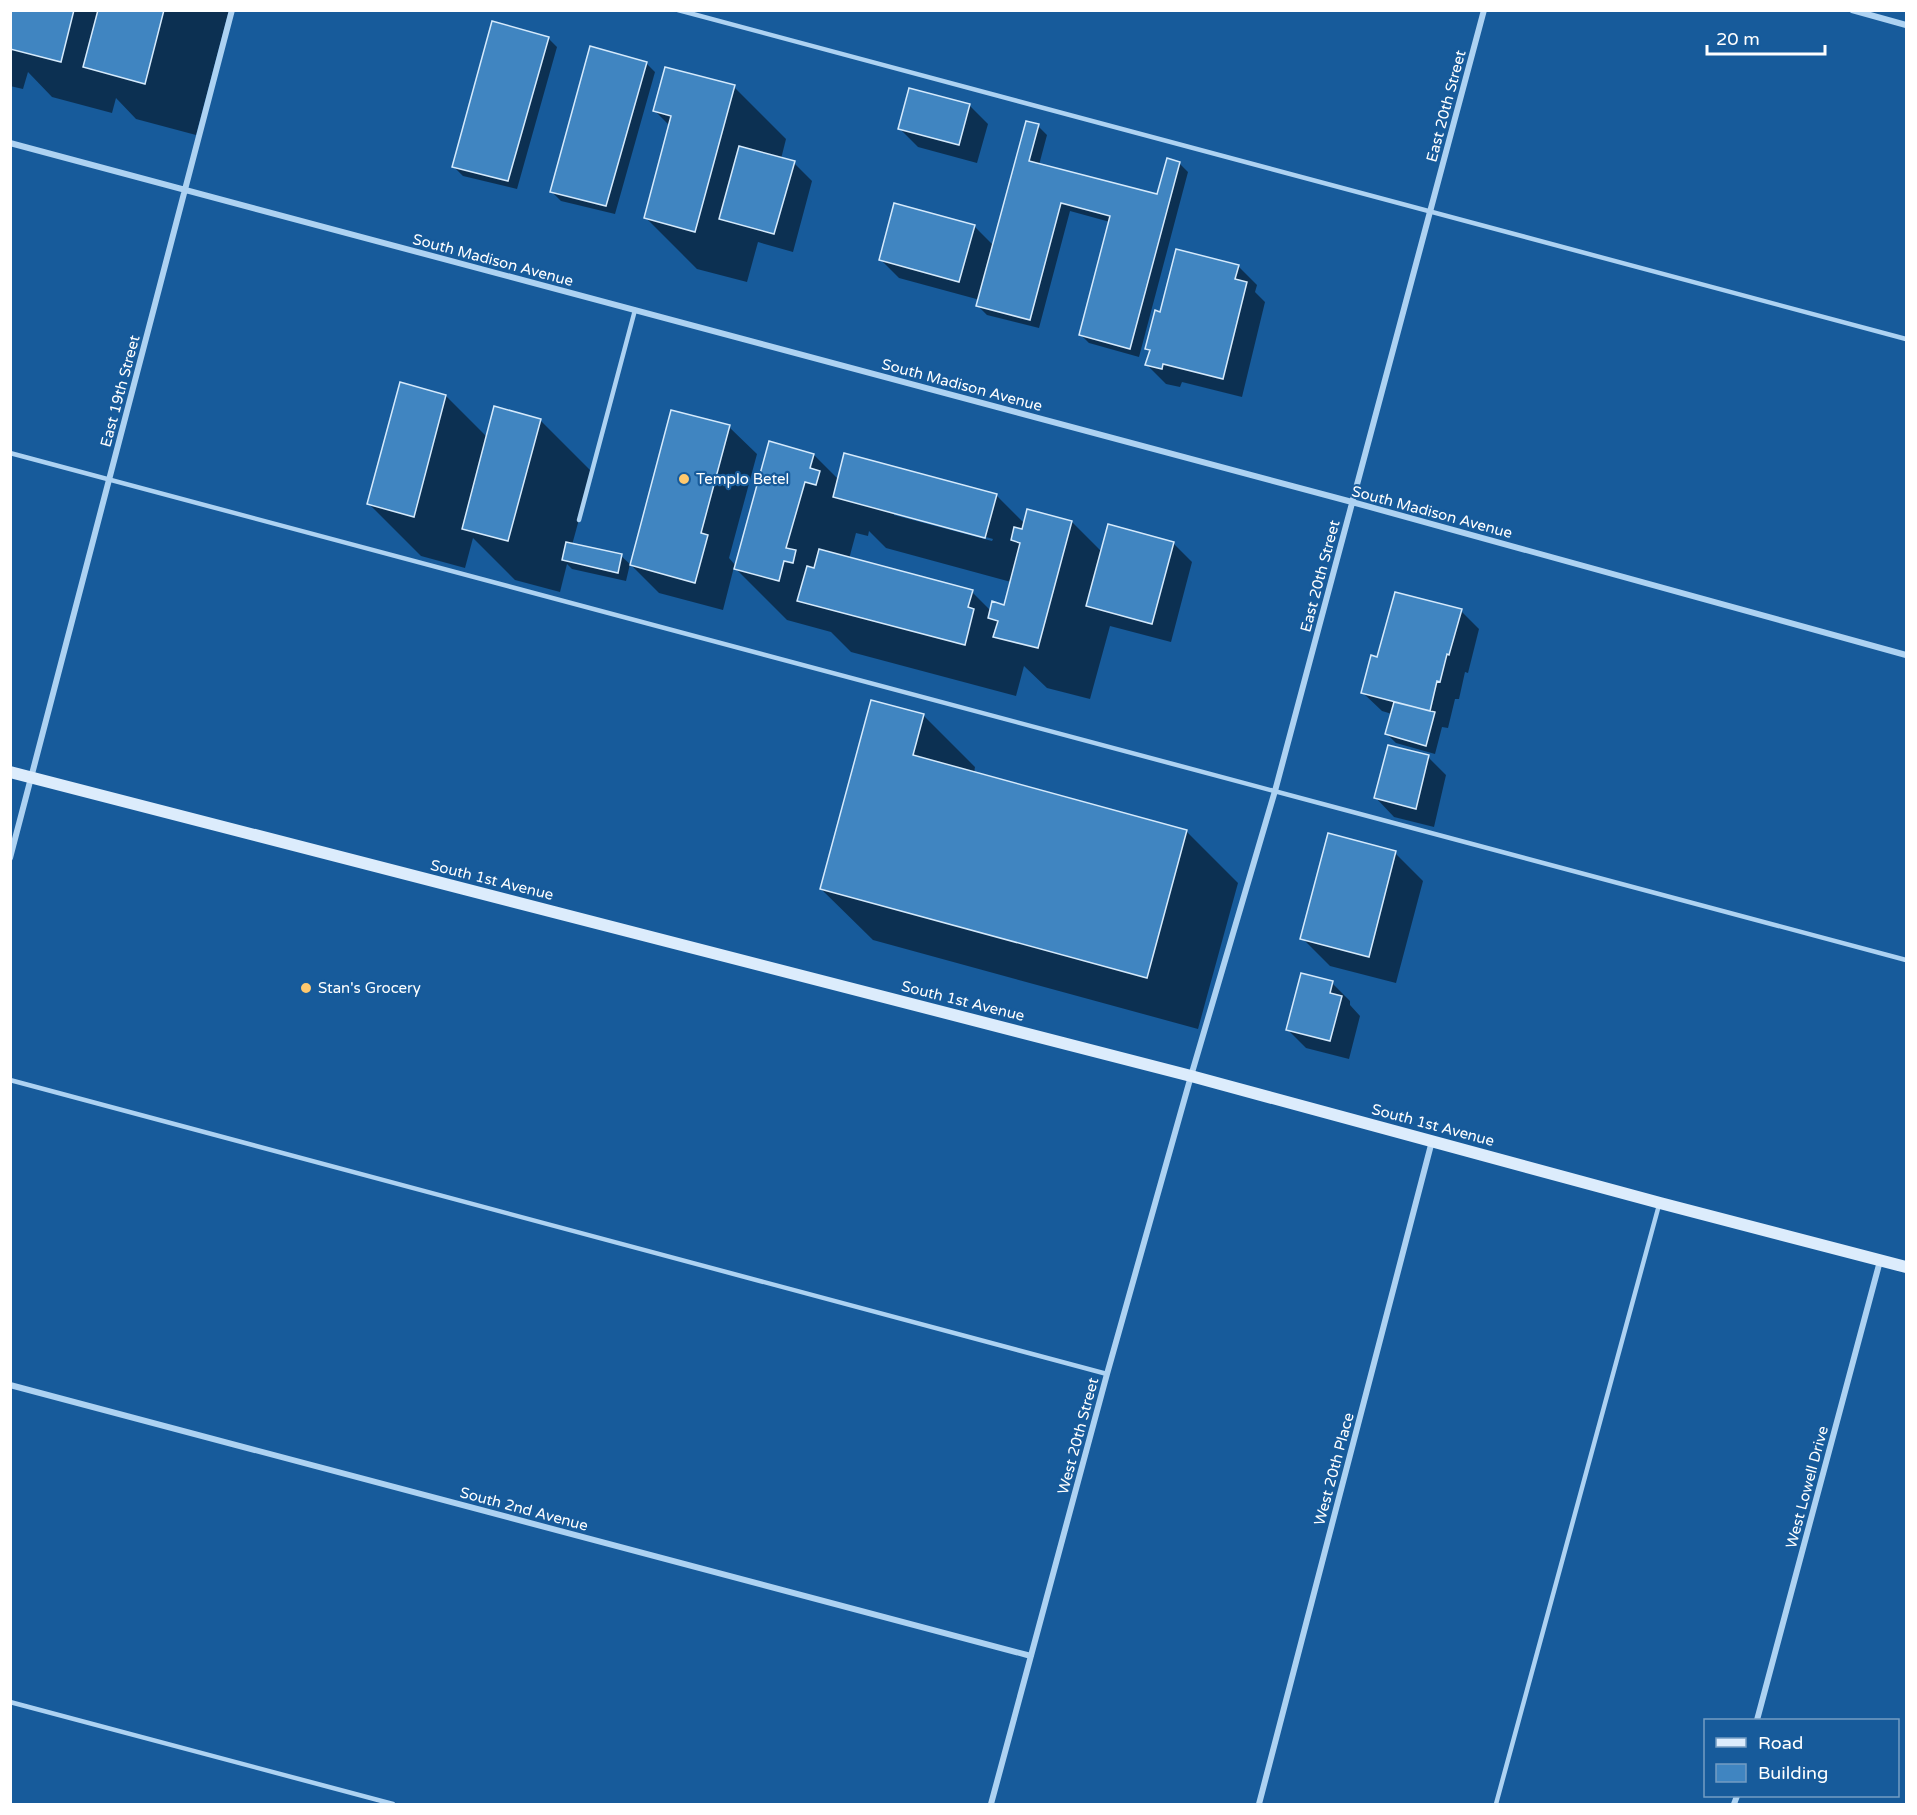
<svg xmlns="http://www.w3.org/2000/svg" width="1917" height="1815" font-family="'Varela Round',sans-serif">
<style>
.shadow{fill:#0007;fill-rule:evenodd}
.building{fill:#4085c1;stroke:#d5eafc;stroke-width:1.5}
.lines{fill:none;stroke-linecap:round;stroke-linejoin:round}
.lane{stroke:#add2f2;stroke-width:4.5}
.street{stroke:#add2f2;stroke-width:6}
.secondary{stroke:#dcecfc;stroke-width:12}
.poi-dot{fill:#ffc96e;stroke:#175b9b;stroke-width:2}
.labels{text-anchor:middle;dominant-baseline:central;stroke-width:4.5;stroke-linejoin:round;paint-order:stroke}
.street-label{font-size:15px;fill:#fff;stroke:#175b9b}
.poi-label{font-size:15px;fill:#fff;stroke:#175b9b;text-anchor:start}
</style>
<rect width="100%" height="100%" fill="#175b9b"/>
<path class="shadow" d="M 10,10 L 229,10 L 196,135 L 136,119 L 116,98 L 112,113 L 52,97 L 28,72 L 23,89 L 10,86 Z
M 548,38 L 557,47 L 517,189 L 463,176 L 454,167 Z
M 646,63 L 655,72 L 615,214 L 561,201 L 552,192 Z
M 734,87 L 786,139 L 781,159 L 794,163 L 812,181 L 793,252 L 758,242 L 747,282 L 697,269 L 645,217 L 670,126 L 655,111 Z
M 969,105 L 988,124 L 977,163 L 918,147 L 900,129 Z
M 1038,126 L 1047,135 L 1039,165 L 1158,196 L 1179,163 L 1188,172 L 1139,357 L 1089,343 L 1080,334 L 1110,222 L 1070,211 L 1039,328 L 987,315 L 978,306 L 980,300 L 899,278 L 880,259 L 974,226 L 994,246 Z
M 1238,266 L 1257,285 L 1255,292 L 1265,302 L 1242,397 L 1182,382 L 1180,387 L 1166,384 L 1147,365 L 1150,352 L 1147,348 L 1161,313 Z
M 446,396 L 488,438 L 540,420 L 592,472 L 572,545 L 621,556 L 630,564 L 626,581 L 572,569 L 567,564 L 560,592 L 515,580 L 473,538 L 465,568 L 421,556 L 369,504 Z
M 729,427 L 757,454 L 729,558 L 736,566 L 814,455 L 839,480 L 996,495 L 1025,524 L 1072,522 L 1102,552 L 1173,543 L 1192,562 L 1171,642 L 1110,626 L 1090,699 L 1047,688 L 1024,666 L 1016,696 L 851,652 L 831,632 L 787,620 L 734,567 L 723,610 L 659,593 L 631,565 ZM 894,512 L 993,539 L 992,541 L 894,515 ZM 869,531 L 886,548 L 1011,582 L 1005,606 L 991,611 L 972,592 L 849,559 L 856,533 L 868,536 Z
M 1461,611 L 1479,629 L 1468,673 L 1465,672 L 1459,699 L 1455,699 L 1448,728 L 1442,727 L 1435,754 L 1396,743 L 1387,734 L 1392,714 L 1382,711 L 1363,693 L 1378,659 Z
M 872,702 L 924,716 L 975,767 L 974,773 L 1186,831 L 1238,883 L 1198,1029 L 873,940 L 821,889 Z
M 1428,757 L 1446,775 L 1434,827 L 1394,817 L 1376,798 Z
M 1395,853 L 1423,881 L 1396,983 L 1330,966 L 1302,938 Z
M 1332,983 L 1350,1001 L 1350,1005 L 1360,1016 L 1349,1059 L 1306,1048 L 1288,1030 Z"/>
<path class="building" d="M 10,10 L 74,10 L 61,62 L 10,49 Z
M 98,10 L 164,10 L 145,84 L 83,67 Z
M 492,21 L 549,37 L 508,181 L 452,167 Z
M 590,46 L 647,62 L 606,206 L 550,192 Z
M 665,67 L 735,85 L 695,232 L 644,218 L 671,116 L 653,111 Z
M 909,88 L 970,104 L 959,145 L 898,129 Z
M 1026,121 L 1039,124 L 1029,161 L 1157,194 L 1167,158 L 1180,162 L 1130,349 L 1079,335 L 1110,216 L 1061,203 L 1030,320 L 976,306 Z
M 739,146 L 795,161 L 774,234 L 719,219 Z
M 894,203 L 975,225 L 959,282 L 879,260 Z
M 1176,249 L 1239,265 L 1235,279 L 1247,282 L 1223,379 L 1163,364 L 1162,369 L 1145,365 L 1150,350 L 1145,349 L 1155,310 L 1160,312 Z
M 400,382 L 446,395 L 414,517 L 367,504 Z
M 494,406 L 541,419 L 508,541 L 462,529 Z
M 671,410 L 730,425 L 701,533 L 708,535 L 695,583 L 630,565 Z
M 769,441 L 814,454 L 810,468 L 820,471 L 816,485 L 805,482 L 786,548 L 796,550 L 793,563 L 784,561 L 779,581 L 734,569 Z
M 844,453 L 997,494 L 985,538 L 833,497 Z
M 1027,509 L 1072,521 L 1038,648 L 993,637 L 998,621 L 988,618 L 992,601 L 1004,605 L 1020,543 L 1011,540 L 1014,527 L 1022,529 Z
M 1108,524 L 1174,542 L 1152,624 L 1086,606 Z
M 566,542 L 622,554 L 618,573 L 562,560 Z
M 819,549 L 973,590 L 968,607 L 974,609 L 965,645 L 797,601 L 807,566 L 814,568 Z
M 1395,592 L 1462,609 L 1449,655 L 1447,654 L 1440,682 L 1437,681 L 1430,711 L 1361,693 L 1371,655 L 1377,657 Z
M 871,700 L 924,714 L 913,755 L 1187,830 L 1147,978 L 820,889 Z
M 1394,702 L 1435,712 L 1426,746 L 1385,734 Z
M 1388,745 L 1429,755 L 1416,809 L 1374,798 Z
M 1328,833 L 1396,851 L 1369,957 L 1300,939 Z
M 1301,973 L 1333,981 L 1330,993 L 1342,996 L 1330,1041 L 1286,1030 Z"/>
<g class="lines">
<path class="lane" d="M 678,10 L 1906,339
M 10,453 L 1906,960
M 579,520 L 635,310
M 10,1080 L 1107,1374
M 10,1702 L 393,1804
M 1496,1804 L 1659,1205"/>
<path class="street" d="M 1852,10 L 1906,25
M 10,143 L 1352,502 L 1906,655
M 10,858 L 232,10
M 10,1385 L 1031,1656
M 1757,1720 L 1880,1261
M 991,1804 L 1107,1374 L 1191,1076 L 1275,791 L 1484,10
M 1259,1804 L 1432,1141
M 1734,1804 L 1737,1796"/>
<path class="secondary" d="M 10,772 L 1191,1076 L 1660,1203 L 1906,1267"/>
</g>
<g class="poi-dot">
<circle cx="684" cy="479" r="6"/>
<circle cx="306" cy="988" r="6"/>
</g>
<g class="labels">
<g class="street-label">
<text transform="translate(1446 106) rotate(-75)">East 20th Street</text>
<text transform="translate(493 260) rotate(15)">South Madison Avenue</text>
<text transform="translate(962 385) rotate(15)">South Madison Avenue</text>
<text transform="translate(120 391) rotate(-75)">East 19th Street</text>
<text transform="translate(1432 512) rotate(15)">South Madison Avenue</text>
<text transform="translate(1320 576) rotate(-75)">East 20th Street</text>
<text transform="translate(492 880) rotate(14)">South 1st Avenue</text>
<text transform="translate(963 1001) rotate(14)">South 1st Avenue</text>
<text transform="translate(1433 1125) rotate(15)">South 1st Avenue</text>
<text transform="translate(1078 1436) rotate(-75)">West 20th Street</text>
<text transform="translate(1334 1469) rotate(-75)">West 20th Place</text>
<text transform="translate(1807 1487) rotate(-75)">West Lowell Drive</text>
<text transform="translate(524 1509) rotate(15)">South 2nd Avenue</text>
</g>
<g class="poi-label">
<text x="696" y="479">Templo Betel</text>
<text x="318" y="988">Stan's Grocery</text>
</g>
</g>
<rect width="1917" height="1815" fill="none" stroke="#ffffff" stroke-width="24"/>
<rect x="1704" y="1719" width="195" height="78" fill="#175b9b" stroke="#749dc3" stroke-width="1.5"/>
<rect x="1716" y="1738" width="30" height="9" fill="#dcecfc" stroke="#749dc3" stroke-width="1.5"/>
<text x="1758" y="1749" font-size="18" fill="#ffffff">Road</text>
<rect x="1716" y="1764" width="30" height="18" fill="#4085c1" stroke="#749dc3" stroke-width="1.5"/>
<text x="1758" y="1779" font-size="18" fill="#ffffff">Building</text>
<path d="M1707 45v9h118v-9" fill="none" stroke="#ffffff" stroke-width="3"/>
<text x="1716" y="45" font-size="18" fill="#ffffff" stroke="#175b9b" stroke-width="4.5" paint-order="stroke">20 m</text>
</svg>
